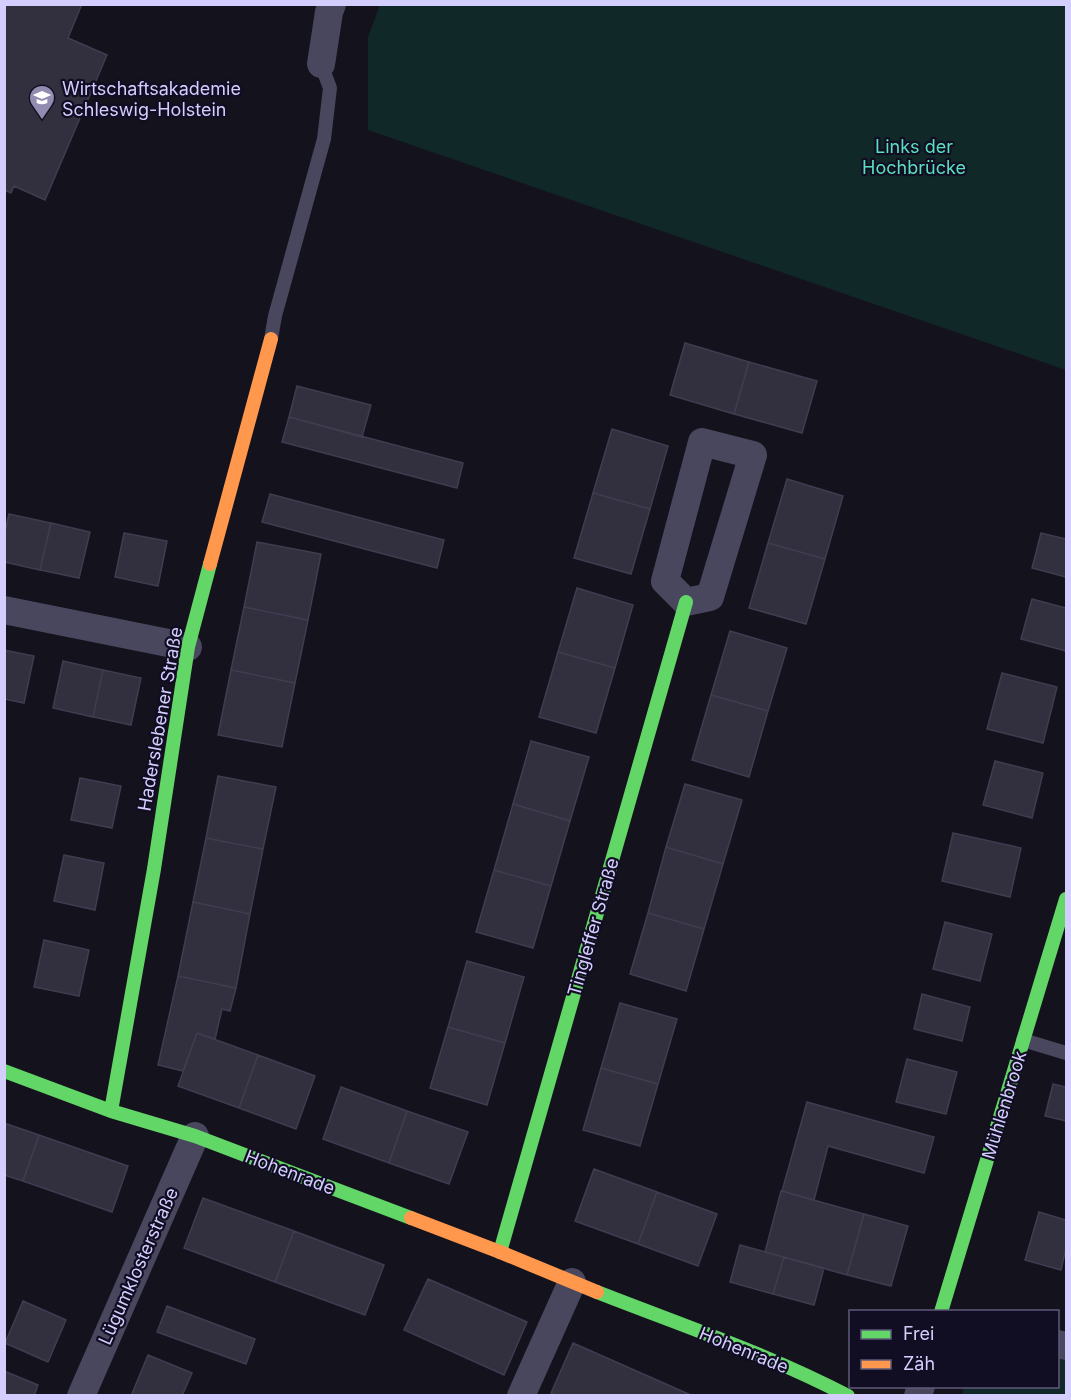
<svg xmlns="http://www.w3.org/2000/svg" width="1071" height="1400" font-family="Inter,sans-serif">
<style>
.green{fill:#112829}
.building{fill:#32303f;stroke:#403c51;stroke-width:1.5}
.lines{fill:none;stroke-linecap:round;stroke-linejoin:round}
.lane{stroke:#48475e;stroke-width:14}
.street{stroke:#48475e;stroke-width:28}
.fast{stroke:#63d668;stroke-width:14}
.slow{stroke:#ff974d;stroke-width:14}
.labels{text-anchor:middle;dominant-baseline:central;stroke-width:4.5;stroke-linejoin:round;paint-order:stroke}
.poi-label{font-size:18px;fill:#d4ceff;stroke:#110d22;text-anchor:start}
.park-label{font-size:18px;fill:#59e0bf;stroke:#110d22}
.street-label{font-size:18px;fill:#d4ceff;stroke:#110d22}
</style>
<rect width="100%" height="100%" fill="#14121d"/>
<path class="green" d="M 380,5 L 1066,5 L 1066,370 L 368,130 L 368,37 Z
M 1058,1351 L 1066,1354 L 1066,1395 L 962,1396 L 964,1387 L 1058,1386 Z"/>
<path class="building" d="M 4,4 L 82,4 L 68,38 L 107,55 L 45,200 L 14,186 L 11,193 L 4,190 Z
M 685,343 L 749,362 L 734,414 L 670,395 Z
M 749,362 L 817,381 L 802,433 L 734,414 Z
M 297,386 L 371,405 L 362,437 L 289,417 Z
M 289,417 L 463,463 L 457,488 L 282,442 Z
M 612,429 L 668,446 L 650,509 L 593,493 Z
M 787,479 L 843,496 L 825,559 L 768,543 Z
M 593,493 L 650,509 L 631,574 L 574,558 Z
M 270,494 L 444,540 L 437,568 L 262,522 Z
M 9,514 L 51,523 L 40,570 L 4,562 L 4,536 Z
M 51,523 L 90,532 L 79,578 L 40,570 Z
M 124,533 L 167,541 L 158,586 L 115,577 Z
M 1041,533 L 1066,539 L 1066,577 L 1032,568 Z
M 257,542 L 321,554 L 308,620 L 244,607 Z
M 768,543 L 825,559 L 806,624 L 749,608 Z
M 577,588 L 633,605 L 615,668 L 558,652 Z
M 1032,599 L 1066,608 L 1066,651 L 1021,639 Z
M 244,607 L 308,620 L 295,683 L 231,670 Z
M 730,631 L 787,648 L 768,711 L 711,695 Z
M 4,650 L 34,656 L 24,703 L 4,699 Z
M 558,652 L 615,668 L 596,733 L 539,717 Z
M 63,661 L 103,670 L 93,717 L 53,708 Z
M 103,670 L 141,678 L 131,725 L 93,717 Z
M 231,670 L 295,683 L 282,747 L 218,735 Z
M 1002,673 L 1057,687 L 1043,743 L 987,729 Z
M 711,695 L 768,711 L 749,777 L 692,760 Z
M 531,741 L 589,757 L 570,821 L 513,804 Z
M 995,761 L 1043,773 L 1032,818 L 983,805 Z
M 218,776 L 276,787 L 263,849 L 206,838 Z
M 80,778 L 121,786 L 112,828 L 71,820 Z
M 685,784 L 742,800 L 723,864 L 666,847 Z
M 513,804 L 570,821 L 551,886 L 494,870 Z
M 953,833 L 1021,848 L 1010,897 L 942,881 Z
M 206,838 L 263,849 L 250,914 L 193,902 Z
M 666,847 L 723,864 L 704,929 L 648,913 Z
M 64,855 L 104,863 L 95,910 L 54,901 Z
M 494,870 L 551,886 L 533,948 L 476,932 Z
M 193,902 L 250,914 L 236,988 L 178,976 Z
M 648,913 L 704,929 L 686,991 L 630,974 Z
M 945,922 L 992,934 L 980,981 L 933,969 Z
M 44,940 L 89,950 L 79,996 L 34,987 Z
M 467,961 L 524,977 L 505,1043 L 448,1027 Z
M 178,976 L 236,988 L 230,1011 L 222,1009 L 215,1039 L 197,1033 L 183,1071 L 158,1065 Z
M 922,994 L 970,1007 L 962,1041 L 914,1029 Z
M 620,1003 L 677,1019 L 658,1084 L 601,1068 Z
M 448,1027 L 505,1043 L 487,1105 L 430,1088 Z
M 197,1033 L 258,1055 L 239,1108 L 178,1086 Z
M 258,1055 L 315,1076 L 296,1129 L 239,1108 Z
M 907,1059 L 957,1072 L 946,1114 L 896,1102 Z
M 601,1068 L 658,1084 L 640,1146 L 583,1130 Z
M 1053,1084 L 1066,1087 L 1066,1121 L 1045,1116 Z
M 341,1087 L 407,1111 L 389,1163 L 323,1139 Z
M 807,1102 L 934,1137 L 924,1173 L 828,1146 L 814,1200 L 782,1191 Z
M 407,1111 L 468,1132 L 449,1184 L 389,1163 Z
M 4,1123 L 39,1135 L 23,1181 L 4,1175 Z
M 39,1135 L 128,1166 L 112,1212 L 23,1181 Z
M 594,1169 L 657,1192 L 638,1244 L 575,1221 Z
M 781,1191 L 864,1214 L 847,1275 L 765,1252 Z
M 657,1192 L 717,1214 L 698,1266 L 638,1244 Z
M 203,1198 L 294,1231 L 275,1282 L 184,1248 Z
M 1039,1212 L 1066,1220 L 1066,1248 L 1061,1270 L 1025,1260 Z
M 864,1214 L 908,1226 L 891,1286 L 847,1275 Z
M 294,1231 L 384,1265 L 365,1315 L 275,1282 Z
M 740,1245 L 784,1257 L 773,1294 L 730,1282 Z
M 784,1257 L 824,1268 L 814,1305 L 773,1294 Z
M 428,1279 L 527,1322 L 504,1375 L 404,1330 Z
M 23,1301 L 66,1320 L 48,1362 L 5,1343 Z
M 167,1306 L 255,1339 L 246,1364 L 157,1332 Z
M 573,1343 L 693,1396 L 558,1396 L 551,1393 Z
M 148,1355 L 192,1373 L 182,1396 L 131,1396 Z
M 4,1371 L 38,1385 L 34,1396 L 4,1396 Z"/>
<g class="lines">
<path class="lane" d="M 271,339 L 275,316 L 324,139 L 330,88 L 321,64
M 1023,1040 L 1066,1053"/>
<path class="street" d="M 321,64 L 329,12 L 332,4
M 702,442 L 753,455 L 710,597 L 686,602 L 665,581 Z
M 4,610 L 188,647
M 1058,1344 L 1066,1346
M 81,1396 L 195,1136
M 521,1396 L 572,1282
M 918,1396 L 921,1386"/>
<path class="fast" d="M 4,1071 L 111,1111 L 195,1136 L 411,1218
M 111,1111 L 154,869 L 188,647 L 210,564
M 500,1252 L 686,602
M 597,1292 C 681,1325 768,1354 848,1396
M 941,1312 L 1066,899"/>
<path class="slow" d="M 210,564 L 271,339
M 411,1218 L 500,1252 L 597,1292"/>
</g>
<defs>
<symbol id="university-pin" viewBox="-11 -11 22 30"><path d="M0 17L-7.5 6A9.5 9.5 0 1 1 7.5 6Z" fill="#918cb0" stroke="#110d22"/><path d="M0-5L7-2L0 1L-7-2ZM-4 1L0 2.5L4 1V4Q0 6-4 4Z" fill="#fff"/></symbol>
</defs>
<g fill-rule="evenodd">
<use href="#university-pin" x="27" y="83" width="30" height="40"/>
</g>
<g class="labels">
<g class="poi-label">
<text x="62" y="88">Wirtschaftsakademie<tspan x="62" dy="21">Schleswig-Holstein</tspan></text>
</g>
<g class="park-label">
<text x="914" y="146">Links der<tspan x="914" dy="21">Hochbrücke</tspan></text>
</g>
<g class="street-label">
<text transform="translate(160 719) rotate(-80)">Haderslebener Straße</text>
<text transform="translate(593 927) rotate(-74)">Tingleffer Straße</text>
<text transform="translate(1004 1105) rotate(-73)">Mühlenbrook</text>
<text transform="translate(290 1172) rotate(21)">Hohenrade</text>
<text transform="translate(138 1266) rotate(-66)">Lügumklosterstraße</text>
<text transform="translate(744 1350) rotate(22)">Hohenrade</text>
</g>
</g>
<rect width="1071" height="1400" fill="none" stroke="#d4ceff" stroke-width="12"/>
<rect x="849" y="1310" width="210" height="78" fill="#110d22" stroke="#5f5a7a" stroke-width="1.5"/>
<rect x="861" y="1330" width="30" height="9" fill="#63d668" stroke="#5f5a7a" stroke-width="1.5"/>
<text x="903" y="1340" font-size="18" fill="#d4ceff">Frei</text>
<rect x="861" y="1360" width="30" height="9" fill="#ff974d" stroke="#5f5a7a" stroke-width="1.5"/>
<text x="903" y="1370" font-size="18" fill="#d4ceff">Zäh</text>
</svg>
